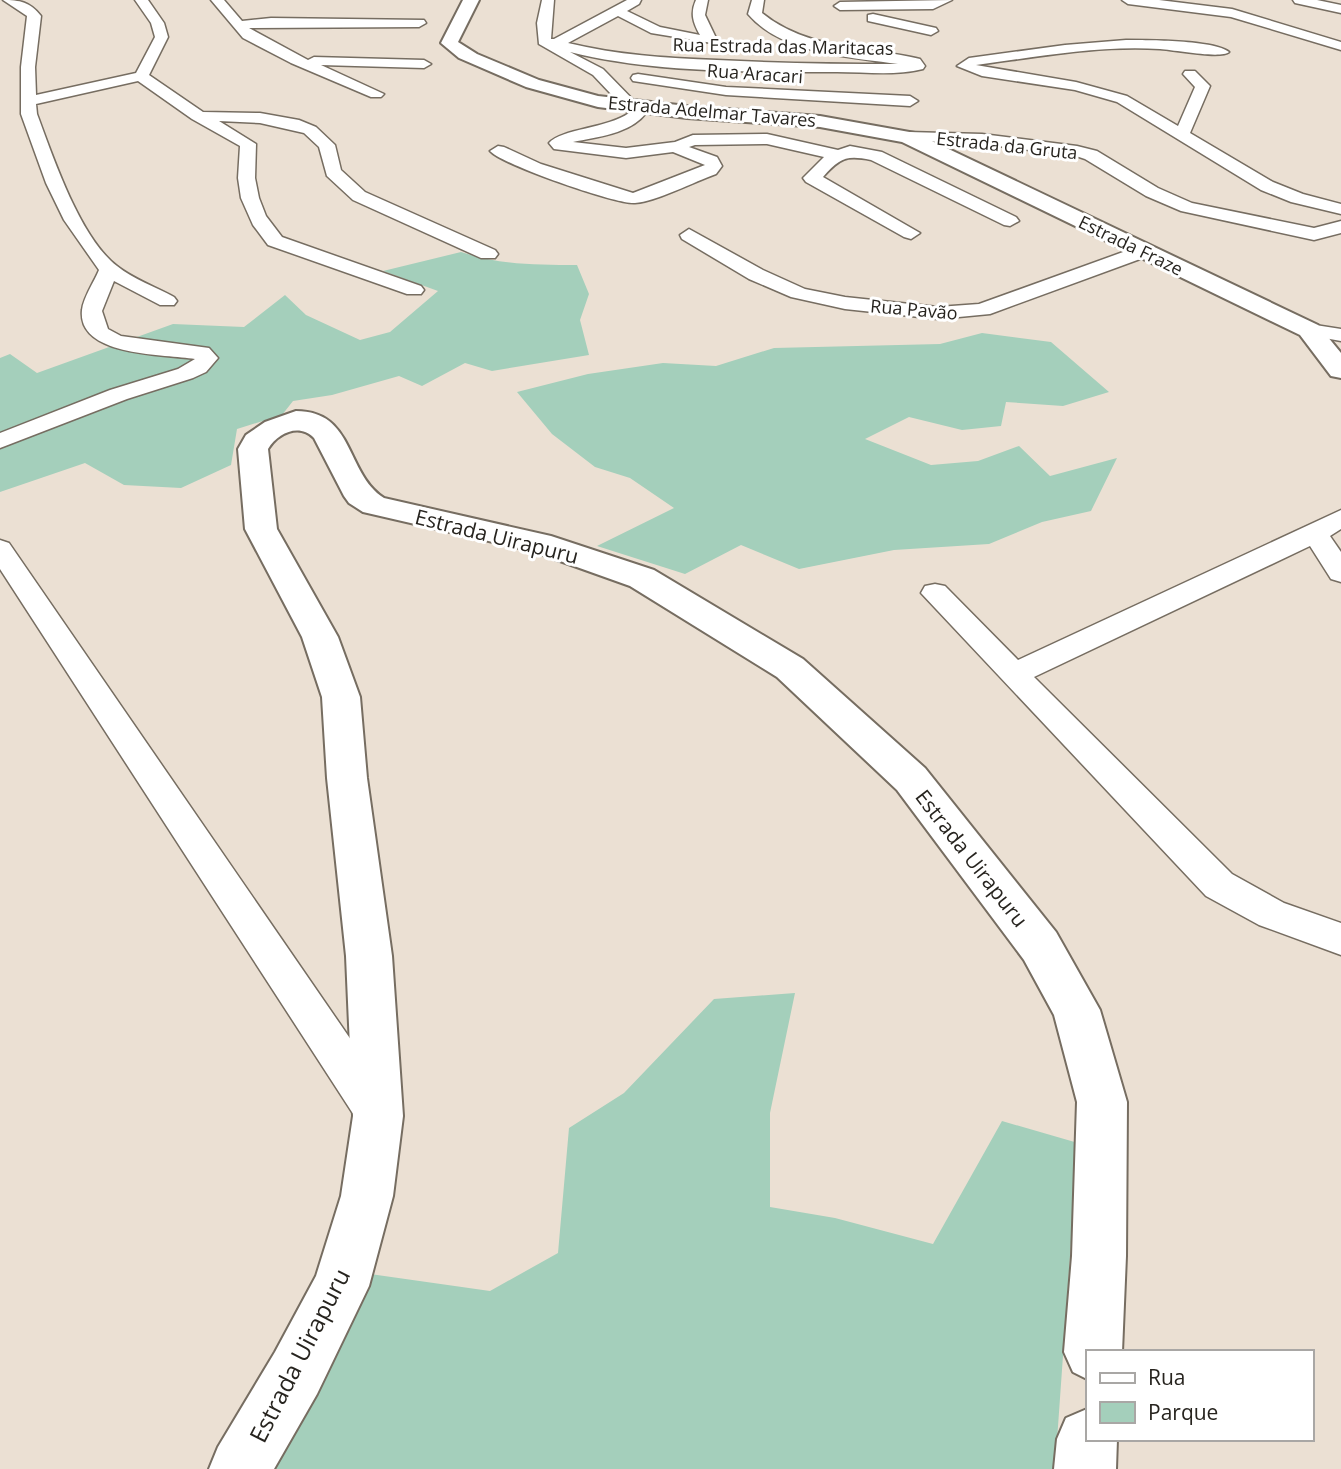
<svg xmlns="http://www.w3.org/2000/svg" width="1341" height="1469" font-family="'Open Sans',sans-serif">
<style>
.green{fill:#a4cfbb}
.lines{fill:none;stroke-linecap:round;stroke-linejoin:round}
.minor-casing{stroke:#766d61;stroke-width:3}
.tertiary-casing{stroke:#766d61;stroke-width:4}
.minor{fill:#fff;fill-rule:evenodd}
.tertiary{fill:#fff;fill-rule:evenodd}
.labels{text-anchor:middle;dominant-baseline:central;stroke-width:6;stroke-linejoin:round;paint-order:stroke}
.far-street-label{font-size:18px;fill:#27241f;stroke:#fff}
.street-label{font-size:21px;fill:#27241f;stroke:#fff}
.near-street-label{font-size:24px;fill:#27241f;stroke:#fff}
</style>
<rect width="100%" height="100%" fill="#ebe0d3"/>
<path class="green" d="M 461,252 C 500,265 537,265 577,265 L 589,294 L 580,320 L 589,355 L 492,371 L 465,363 L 422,386 L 399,376 L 332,395 L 293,401 L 282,415 L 237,429 L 231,465 L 181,488 L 124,485 L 85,463 L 0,492 L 0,358 L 10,354 L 37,373 L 173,324 L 244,327 L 285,295 L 306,315 L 360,340 L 390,332 L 438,291 L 383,271 Z
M 982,333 L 1051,342 L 1109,392 L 1063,406 L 1006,402 L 1001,426 L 962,430 L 909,417 L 865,439 L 931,465 L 978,461 L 1019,446 L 1050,476 L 1117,458 L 1091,511 L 1042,522 L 989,544 L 894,550 L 799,569 L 741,545 L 685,574 L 597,546 L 674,508 L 630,478 L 595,467 L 552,434 L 517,392 L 588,374 L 663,363 L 716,366 L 774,348 L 940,344 Z
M 795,993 L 770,1113 L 770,1207 L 835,1218 L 933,1244 L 1002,1121 L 1078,1143 L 1055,1469 L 266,1469 L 349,1271 L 490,1291 L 558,1253 L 569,1128 L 624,1093 L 714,999 Z"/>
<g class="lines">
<defs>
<path id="minor" d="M 3,0 C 20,0 30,2 41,16 L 35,67 L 36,95 L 136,73 L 155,37 L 151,23 L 135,0 L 148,0 L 164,23 L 168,37 L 149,75 L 203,112 L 260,113 L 299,120 L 316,127 L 335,145 L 341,170 L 365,192 L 495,250 L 498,254 L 495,258 L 481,258 L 353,200 L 327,176 L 319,147 L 304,133 L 260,123 L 219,121 L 256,144 L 255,178 L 259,198 L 266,216 L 282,237 L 421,286 L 424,290 L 421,294 L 407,294 L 268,245 L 253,225 L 241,198 L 238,178 L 240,146 L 192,119 L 138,81 L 36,104 L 37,114 C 53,157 80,238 117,266 C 133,279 156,287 174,297 L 177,301 L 174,305 L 160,305 L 114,281 L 102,311 L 108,329 L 121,336 L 209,348 L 218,358 L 206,372 L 193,378 L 127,399 L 0,448 L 0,433 L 110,390 L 178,369 L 195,359 C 165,354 77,357 82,310 C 83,298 94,282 99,270 L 64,220 L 46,183 L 21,114 L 21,67 L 27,16 Z
M 211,0 L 224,0 L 242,21 L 271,18 L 424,20 L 426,23 L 419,27 L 249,28 L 308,60 L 314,57 L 424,60 L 431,64 L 424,68 L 321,65 L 384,94 L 381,97 L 371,97 L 291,63 L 243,38 Z
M 542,0 L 554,0 L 551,39 L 554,39 L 627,0 L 641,0 L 639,4 L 627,11 L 660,27 L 700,35 C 693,23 690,13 696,0 L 708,0 L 705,15 L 716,38 L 712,43 L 651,33 L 618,16 L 568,43 C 617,55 666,58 717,60 C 777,63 838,64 898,64 C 850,57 782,54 748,14 L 752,0 L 764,0 L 762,13 C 807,50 866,46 920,59 L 925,66 L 923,69 C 896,76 865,72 837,72 C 752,72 653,73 570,52 L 603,69 L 646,113 C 630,134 597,137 573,142 L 626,148 L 675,142 L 693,135 L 767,134 L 838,150 L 850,146 L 882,152 L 1016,217 L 1019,221 L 1010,226 L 1004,225 L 871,160 C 846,155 840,158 823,177 L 920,233 L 911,239 L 904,237 L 806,182 L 803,178 L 824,157 L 767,144 L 695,145 L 689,147 L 717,157 L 722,166 L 716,174 C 696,181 655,202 635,203 C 617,205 501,164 490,151 L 498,146 L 504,147 L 541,164 L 633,193 L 705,165 L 673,152 L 626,158 L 554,149 L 549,143 C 561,129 608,128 629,113 L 593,75 L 539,44 L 537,23 Z
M 952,0 L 933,9 L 840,10 L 834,6 L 840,2 Z
M 1122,0 L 1159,0 L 1232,9 L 1341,42 L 1341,50 L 1231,17 L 1128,4 Z
M 1293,0 L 1317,0 L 1341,5 L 1341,13 L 1295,3 Z
M 873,14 L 936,28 L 938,31 L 931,35 L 868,21 L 868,15 Z
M 1126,40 C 1147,40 1215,40 1229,52 C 1221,59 1175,50 1160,49 C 1099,45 1037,57 976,65 L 1076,82 L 1127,96 L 1178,126 L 1195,87 L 1183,74 L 1185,71 L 1195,71 L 1210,86 L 1190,133 L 1273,182 L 1303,194 L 1341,204 L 1341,214 L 1291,202 L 1261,190 L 1117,102 L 1075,90 L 982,76 L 957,66 L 969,58 L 1065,45 Z
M 638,74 L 726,87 L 910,96 L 918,101 L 910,106 L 726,95 L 633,81 L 631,78 L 633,75 Z
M 908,132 L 982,134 L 1077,146 L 1097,151 L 1158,188 L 1192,203 L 1314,228 L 1341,221 L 1341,233 L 1314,240 L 1181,211 L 1146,196 L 1085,159 L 1076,156 L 982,144 L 902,140 L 900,137 L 902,134 Z
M 689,229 L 763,270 L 805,289 L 845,297 L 938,307 L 979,304 L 1137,247 L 1144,245 L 1154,251 L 1151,255 L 990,314 L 938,319 L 845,309 L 791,297 L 749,279 L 682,239 L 680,235 Z
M 1309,324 L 1341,329 L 1341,341 L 1302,334 L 1298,330 L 1302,326 Z
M 1341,510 L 1341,529 L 1330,536 L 1341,552 L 1341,582 L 1331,579 L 1310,546 L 1034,677 L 1232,874 L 1284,903 L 1341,923 L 1341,955 L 1259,925 L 1206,896 L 921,593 L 925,586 L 935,584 L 945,586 L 1018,660 Z
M 0,540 L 9,543 L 391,1098 L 397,1112 L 391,1126 L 376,1132 L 361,1126 L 0,569 Z"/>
<path id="tertiary" d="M 463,0 L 479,0 L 458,42 L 477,54 L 539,80 L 598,96 L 687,106 L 820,116 L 915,133 L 1318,325 L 1341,353 L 1341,378 L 1331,376 L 1300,335 L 902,142 L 820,127 L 687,118 L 598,107 L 526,87 L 459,58 L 441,43 Z
M 296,411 C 355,411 345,473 384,498 L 551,536 L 654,570 L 803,659 L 925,768 L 1056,932 L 1100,1010 L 1127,1102 L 1126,1256 L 1122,1352 L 1087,1352 L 1087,1379 L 1073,1372 L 1064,1352 L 1072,1256 L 1077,1102 L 1054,1015 L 1024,960 L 897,790 L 777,677 L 630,586 L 532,551 L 363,512 L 349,503 L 344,496 L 314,438 C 299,423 278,433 268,449 L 277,529 L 338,637 L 360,697 L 367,778 L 392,956 L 403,1116 L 393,1196 L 369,1286 L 317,1394 L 274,1469 L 209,1469 L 218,1447 L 275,1352 L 316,1276 L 341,1196 L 353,1116 L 346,956 L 327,778 L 322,697 L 302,637 L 245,529 L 238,449 L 246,435 L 265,422 Z
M 1087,1409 L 1087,1439 L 1117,1439 L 1116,1469 L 1054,1469 L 1057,1439 L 1066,1418 Z"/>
</defs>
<use href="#minor" class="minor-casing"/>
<use href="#tertiary" class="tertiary-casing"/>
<use href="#minor" class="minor"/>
<use href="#tertiary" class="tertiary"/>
</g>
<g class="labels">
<g class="far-street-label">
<text transform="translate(783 46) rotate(1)">Rua Estrada das Maritacas</text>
<text transform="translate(755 73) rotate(4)">Rua Aracari</text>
<text transform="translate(712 111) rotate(5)">Estrada Adelmar Tavares</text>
<text transform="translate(1007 145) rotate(6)">Estrada da Gruta</text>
<text transform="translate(1131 245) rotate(26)">Estrada Fraze</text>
<text transform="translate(914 309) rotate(5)">Rua Pavão</text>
</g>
<g class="street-label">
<text transform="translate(497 536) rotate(14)">Estrada Uirapuru</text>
<text transform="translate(972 858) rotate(52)">Estrada Uirapuru</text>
</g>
<g class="near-street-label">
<text transform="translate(299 1355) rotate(-63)">Estrada Uirapuru</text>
</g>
</g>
<rect x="1086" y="1350" width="228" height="91" fill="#ffffff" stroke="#a9a7a5" stroke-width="2"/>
<rect x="1100" y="1373" width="35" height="10" fill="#ffffff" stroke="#a9a7a5" stroke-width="2"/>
<text x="1148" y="1385" font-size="21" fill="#27241f">Rua</text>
<rect x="1100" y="1402" width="35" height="21" fill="#a4cfbb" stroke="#a9a7a5" stroke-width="2"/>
<text x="1148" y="1420" font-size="21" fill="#27241f">Parque</text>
</svg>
